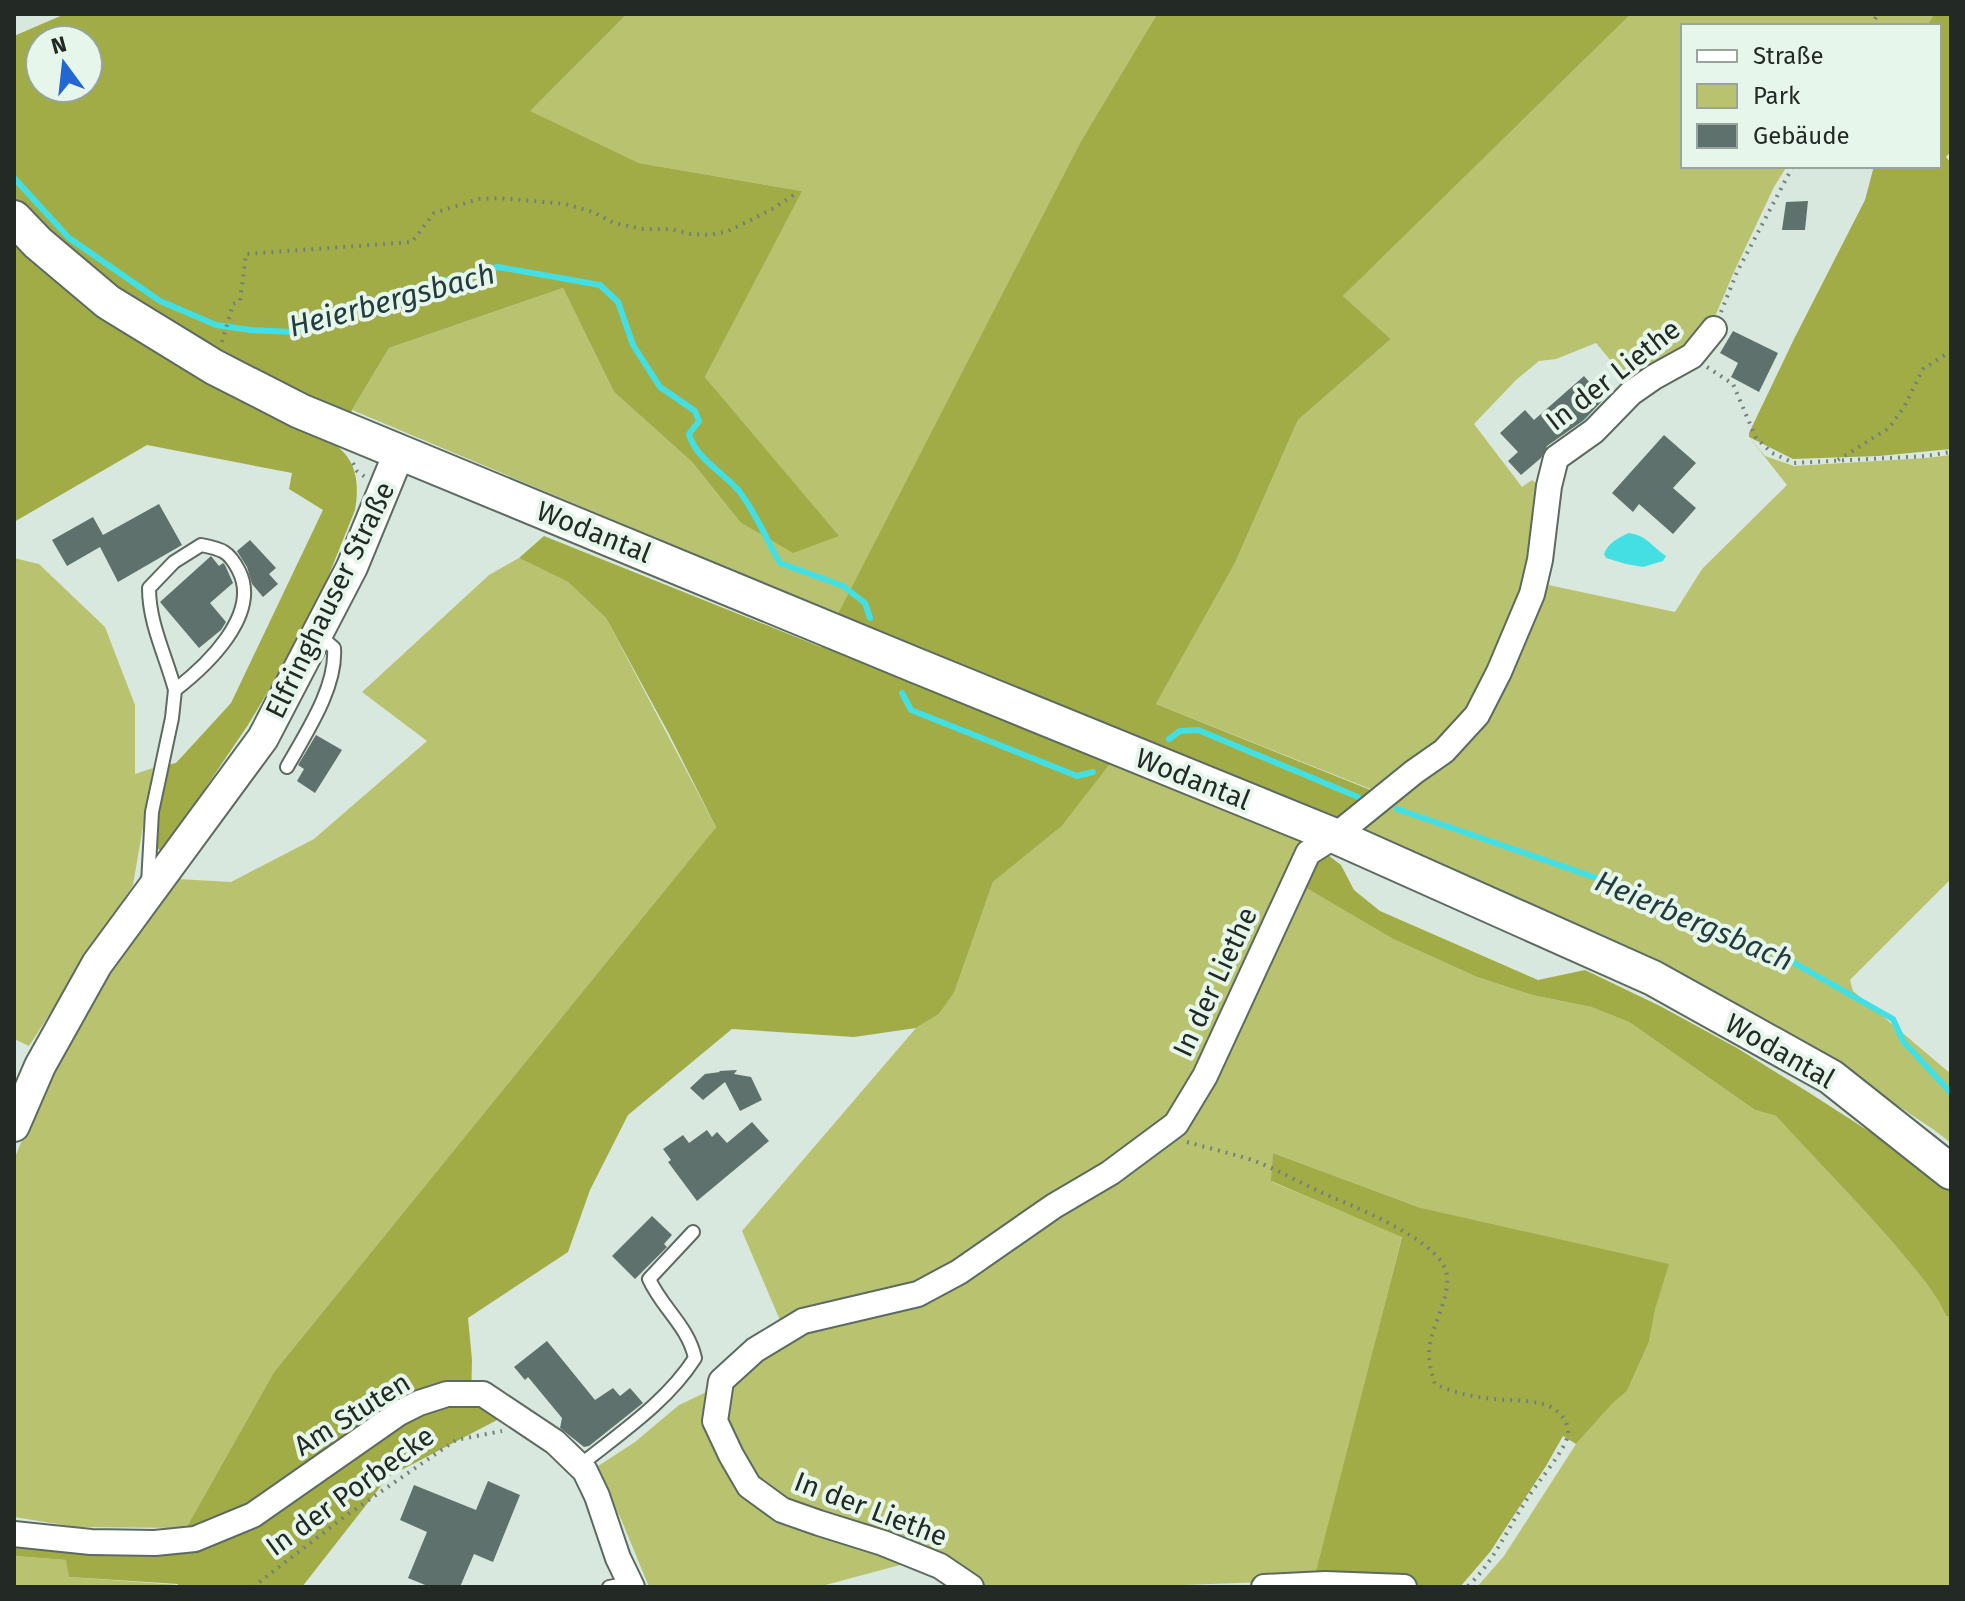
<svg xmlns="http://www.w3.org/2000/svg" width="1965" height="1601" font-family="'Fira Sans',sans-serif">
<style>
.green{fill:#b9c36f}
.forest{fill:#a1ac47;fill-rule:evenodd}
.water{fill:#44dfe3}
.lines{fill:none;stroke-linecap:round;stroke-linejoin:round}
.stream{stroke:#44dfe3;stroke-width:6}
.building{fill:#5f716c}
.service-casing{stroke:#5c6a60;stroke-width:16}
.minor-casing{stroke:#5c6a60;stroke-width:28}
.tertiary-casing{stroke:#5c6a60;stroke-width:34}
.secondary-casing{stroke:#5c6a60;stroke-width:38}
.path{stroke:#76807a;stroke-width:4;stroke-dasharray:2 6;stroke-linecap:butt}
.service{stroke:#fff;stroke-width:12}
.minor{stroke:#fff;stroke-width:24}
.tertiary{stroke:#fff;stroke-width:30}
.secondary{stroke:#fff;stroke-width:34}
.labels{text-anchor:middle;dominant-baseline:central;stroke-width:8;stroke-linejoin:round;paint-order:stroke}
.street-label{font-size:28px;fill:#232925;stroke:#e6f6eb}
.water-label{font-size:30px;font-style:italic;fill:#233c3d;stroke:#e6f6eb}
</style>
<rect width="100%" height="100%" fill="#d8e8de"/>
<path class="green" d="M 627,14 L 1157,14 L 1081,141 L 839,615 L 352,410 L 389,348 L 563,288 L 614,392 L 692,462 L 740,522 L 838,536 L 705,377 L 801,191 L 639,163 L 529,111 Z
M 1631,14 L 1934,14 L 1927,26 L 1683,26 L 1683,166 L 1787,166 L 1774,187 L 1733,274 L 1711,326 L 1689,353 L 1631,385 L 1596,343 L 1556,359 L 1539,361 L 1516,380 L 1474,424 L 1522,487 L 1532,480 L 1542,488 L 1521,610 L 1470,714 L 1378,792 L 1156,704 L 1235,563 L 1298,420 L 1391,339 L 1343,296 Z
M 1749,437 L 1765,456 L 1794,466 L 1926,458 L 1951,455 L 1951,879 L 1850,980 L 1853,991 L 1951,1074 L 1951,1143 L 1934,1130 L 1803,1042 L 1360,830 L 1450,751 L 1539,583 L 1675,612 L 1702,569 L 1787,485 Z
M 14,558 L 39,564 L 105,627 L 135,705 L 135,774 L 153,768 L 133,885 L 29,1046 L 14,1039 Z
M 519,558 L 568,582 L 606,618 L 716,827 L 274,1372 L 186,1528 L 76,1527 L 14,1517 L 14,1160 L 34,1109 L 109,966 L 178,879 L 231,882 L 314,839 L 427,741 L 362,692 L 489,575 Z
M 1112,761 L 1312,841 L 1170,1120 L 916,1290 L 782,1325 L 742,1231 L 916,1028 L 939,1014 L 954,993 L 993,882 L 1062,826 Z
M 1301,885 L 1393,939 L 1477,977 L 1532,995 L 1591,1007 L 1629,1022 L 1755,1110 L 1776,1116 C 1815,1159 1857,1201 1895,1245 C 1914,1267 1934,1289 1946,1316 L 1951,1317 L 1951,1587 L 1477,1587 L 1504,1556 L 1576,1444 L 1613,1403 L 1627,1391 L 1649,1342 L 1656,1306 L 1421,1208 L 1273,1153 L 1272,1182 L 1402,1236 L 1315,1580 L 1130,1587 L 981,1587 L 821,1519 L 754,1484 L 722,1419 L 728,1379 L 802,1328 L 881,1309 L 1157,1145 Z
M 715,1388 L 744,1487 L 915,1561 L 818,1587 L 649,1587 L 621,1519 L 595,1468 L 635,1442 L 679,1405 Z
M 14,1556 L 67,1560 L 69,1577 L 178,1585 L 178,1587 L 14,1587 Z"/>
<path class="forest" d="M 65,14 L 627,14 L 530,111 L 639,163 L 802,191 L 705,377 L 839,536 L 793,553 L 740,522 L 692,462 L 614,392 L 563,288 L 389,348 L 352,410 L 338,447 C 358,463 359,487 355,510 L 312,617 L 248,725 L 162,852 L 155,846 L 167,765 L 176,763 L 231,703 L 323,510 L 289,489 L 292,473 L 147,445 L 14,522 L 14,36 ZM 40,40 L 88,40 L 88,88 L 40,88 Z
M 1157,14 L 1631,14 L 1343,296 L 1391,339 L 1298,420 L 1235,563 L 1156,704 L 1378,793 L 1341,823 L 1133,734 L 1062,826 L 993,882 L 954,993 L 939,1014 L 916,1028 L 854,1037 L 732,1029 L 628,1115 L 590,1190 L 568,1252 L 468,1318 L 472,1360 L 471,1401 L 499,1419 L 388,1477 L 302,1587 L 178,1587 L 178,1584 L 69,1577 L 66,1560 L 14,1556 L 14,1544 L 72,1549 L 186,1528 L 274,1372 L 716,827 L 669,734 L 606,618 L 568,582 L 519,558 L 544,536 L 821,647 L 1081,141 Z
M 1934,14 L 1951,14 L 1951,151 L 1946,157 L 1951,163 L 1951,449 L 1879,456 L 1793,459 L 1749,437 L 1749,433 L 1794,339 L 1865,200 L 1874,166 L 1939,166 L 1939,26 L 1927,26 Z
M 1318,852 L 1328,855 L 1341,865 L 1354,890 L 1380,911 L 1538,980 L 1585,970 L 1660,1006 L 1737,1048 L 1808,1092 L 1881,1139 L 1951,1188 L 1951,1317 L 1946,1316 C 1934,1289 1914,1268 1895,1245 C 1857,1201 1815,1159 1776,1116 L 1755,1110 L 1629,1022 L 1591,1007 L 1532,995 L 1477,977 L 1393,939 L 1301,885 Z
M 1273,1153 L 1421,1208 L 1669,1264 L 1656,1306 L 1649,1342 L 1627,1391 L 1613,1403 L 1576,1444 L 1563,1436 L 1546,1466 L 1490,1552 L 1460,1587 L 1312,1587 L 1402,1237 L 1271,1181 Z"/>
<path class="water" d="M 1629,533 C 1648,536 1652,547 1666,556 L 1663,561 L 1643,567 L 1626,564 L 1606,558 L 1604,554 C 1609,542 1618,538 1629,533 Z"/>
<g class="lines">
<path class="stream" d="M 14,178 L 69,238 L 160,301 L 216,325 L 250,330 L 293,332 L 339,311 L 405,298 L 439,282 L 498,267 L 600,285 L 618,302 L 633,345 L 660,387 L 695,411 L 699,421 L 689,434 C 696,459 723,472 739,491 C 756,513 766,539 780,563 L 843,586 L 865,603 L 870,618
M 902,693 L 911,710 L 1077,776 L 1093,772
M 1169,739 L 1180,731 L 1198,730 L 1358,797
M 1397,809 L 1605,881 L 1691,914 L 1782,956 L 1893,1019 L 1903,1041 L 1951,1093"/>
</g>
<path class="building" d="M 1808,201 L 1805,230 L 1782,230 L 1786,202 Z
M 1733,331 L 1778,353 L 1759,392 L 1731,377 L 1738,363 L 1720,353 Z
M 1584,376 L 1604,399 L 1584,420 L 1547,446 L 1541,458 L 1521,475 L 1508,461 L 1518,452 L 1500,433 L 1525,410 L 1534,420 Z
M 1664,435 L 1696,463 L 1673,488 L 1696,508 L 1673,534 L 1639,504 L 1633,512 L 1612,493 Z
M 159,504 L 182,545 L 118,582 L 100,547 L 67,566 L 52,540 L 93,517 L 103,535 Z
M 250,540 L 276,568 L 269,574 L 278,584 L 263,597 L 252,584 L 247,567 L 237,551 Z
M 211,556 L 219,566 L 223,563 L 225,565 L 233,583 L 210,603 L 226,622 L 221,630 L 199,648 L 160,602 Z
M 316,735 L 342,750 L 315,793 L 297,781 L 304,769 L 298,765 Z
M 737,1070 L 734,1074 L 751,1077 L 762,1100 L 740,1111 L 725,1082 L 703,1100 L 690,1088 L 705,1074 L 720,1072 L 719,1071 Z
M 752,1122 L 769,1141 L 697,1201 L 668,1162 L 671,1160 L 663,1149 L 683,1135 L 689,1143 L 707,1130 L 712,1137 L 717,1132 L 727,1143 Z
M 652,1216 L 672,1235 L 664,1244 L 667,1247 L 635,1279 L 612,1256 Z
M 547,1341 L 595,1400 L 613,1388 L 620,1396 L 630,1388 L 643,1403 L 589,1446 L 584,1447 L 560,1428 L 562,1418 L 528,1377 L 525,1380 L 514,1367 Z
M 488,1481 L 520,1495 L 493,1562 L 474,1554 L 460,1587 L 430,1587 L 408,1578 L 427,1532 L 400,1520 L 414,1485 L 476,1510 Z"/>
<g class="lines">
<defs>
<path id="service" d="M 287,767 C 306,733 337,687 334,648 L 319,635
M 148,883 L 152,812 L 172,718 L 175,690 C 206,666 261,615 239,571 C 229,551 222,549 201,545 L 174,562 L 149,588 C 149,624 166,656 175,690
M 579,1466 C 620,1433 667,1402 695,1358 C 688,1326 662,1308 649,1279 L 693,1232
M 609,1587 L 630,1583"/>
<path id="minor" d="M 14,1534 L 91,1542 L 155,1543 L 195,1539 L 253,1515 L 399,1413 L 419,1403 L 447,1394 L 483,1394 L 555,1442 L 585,1471 L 597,1496 L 618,1558 L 632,1587
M 971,1587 L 940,1566 L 883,1543 L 819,1523 L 782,1510 L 749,1486 L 731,1455 L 715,1421 L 721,1381 L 755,1350 L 803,1321 L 918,1294 L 959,1272 L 1054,1206 L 1110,1173 L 1176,1124 L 1205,1076 L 1308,853 L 1335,836 L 1414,772 L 1444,751 L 1477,715 L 1499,672 L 1532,594 L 1540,560 L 1549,486 L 1556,458 L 1594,431 L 1631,393 L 1654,377 L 1692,356 L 1714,329
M 1264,1587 L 1325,1584 L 1404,1587"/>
<path id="tertiary" d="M 14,1126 L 40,1066 L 97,964 L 263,738 L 352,567 L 399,453"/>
<path id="secondary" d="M 14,218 L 38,243 L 108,302 L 214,367 L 300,411 L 915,665 L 1335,836 L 1653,978 L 1831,1077 L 1951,1172"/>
</defs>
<use href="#service" class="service-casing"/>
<use href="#minor" class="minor-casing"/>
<use href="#tertiary" class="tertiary-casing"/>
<use href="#secondary" class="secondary-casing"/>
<path class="path" d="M 1871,26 L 1878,14
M 1721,312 L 1737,272 L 1793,166
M 222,342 L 233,304 L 240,301 L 246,254 L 412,242 L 434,213 L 479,199 L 500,198 L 565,204 L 593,212 L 614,223 L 643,229 L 670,229 L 691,234 L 711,235 L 728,231 L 745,223 L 772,209 L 797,193
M 1707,367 L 1733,384 L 1756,438 L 1772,453 L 1794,463 L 1926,456 L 1951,452
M 1838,460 L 1889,428 L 1904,407 L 1923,369 L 1951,351
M 353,463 L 357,471 L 365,477
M 1187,1142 C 1208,1148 1230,1153 1252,1160 C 1274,1168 1297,1181 1318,1191 C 1349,1205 1435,1237 1446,1271 C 1453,1296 1429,1327 1429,1354 C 1429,1364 1432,1374 1435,1384 C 1454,1393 1473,1397 1494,1399 C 1511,1401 1540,1399 1554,1409 C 1562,1414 1569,1424 1568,1434 C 1567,1448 1537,1483 1529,1496 C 1508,1527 1495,1561 1467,1587
M 253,1587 L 344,1517 L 456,1440 L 502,1431"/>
<use href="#service" class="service"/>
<use href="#minor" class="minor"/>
<use href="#tertiary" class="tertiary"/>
<use href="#secondary" class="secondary"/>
</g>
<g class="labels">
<g class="street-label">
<text transform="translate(1613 375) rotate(-38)">In der Liethe</text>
<text transform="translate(594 532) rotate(22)">Wodantal</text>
<text transform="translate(330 600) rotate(-64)">Elfringhauser Straße</text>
<text transform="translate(1193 779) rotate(22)">Wodantal</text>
<text transform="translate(1215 982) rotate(-65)">In der Liethe</text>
<text transform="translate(1780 1051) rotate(30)">Wodantal</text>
<text transform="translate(352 1414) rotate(-32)">Am Stuten</text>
<text transform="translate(350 1491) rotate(-36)">In der Porbecke</text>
<text transform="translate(871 1509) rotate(21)">In der Liethe</text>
</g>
<g class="water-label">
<text transform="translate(392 300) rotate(-15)">Heierbergsbach</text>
<text transform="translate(1694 921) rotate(23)">Heierbergsbach</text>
</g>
</g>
<rect width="1965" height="1601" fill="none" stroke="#232925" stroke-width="32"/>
<rect x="1681" y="24" width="260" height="144" fill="#e6f6eb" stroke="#98a49c" stroke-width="2"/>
<rect x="1697" y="50" width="40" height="12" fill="#ffffff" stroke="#98a49c" stroke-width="2"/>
<text x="1753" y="64" font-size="24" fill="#232925">Straße</text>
<rect x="1697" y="84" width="40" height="24" fill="#b9c36f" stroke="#98a49c" stroke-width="2"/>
<text x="1753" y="104" font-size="24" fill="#232925">Park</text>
<rect x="1697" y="124" width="40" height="24" fill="#5f716c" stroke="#98a49c" stroke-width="2"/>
<text x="1753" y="144" font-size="24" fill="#232925">Gebäude</text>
<g transform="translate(64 64) rotate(345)"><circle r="38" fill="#e6f6eb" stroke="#98a49c" stroke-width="2"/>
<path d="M0-6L14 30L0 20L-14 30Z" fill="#2367d2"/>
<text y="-12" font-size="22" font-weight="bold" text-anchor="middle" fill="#232925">N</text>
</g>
</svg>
